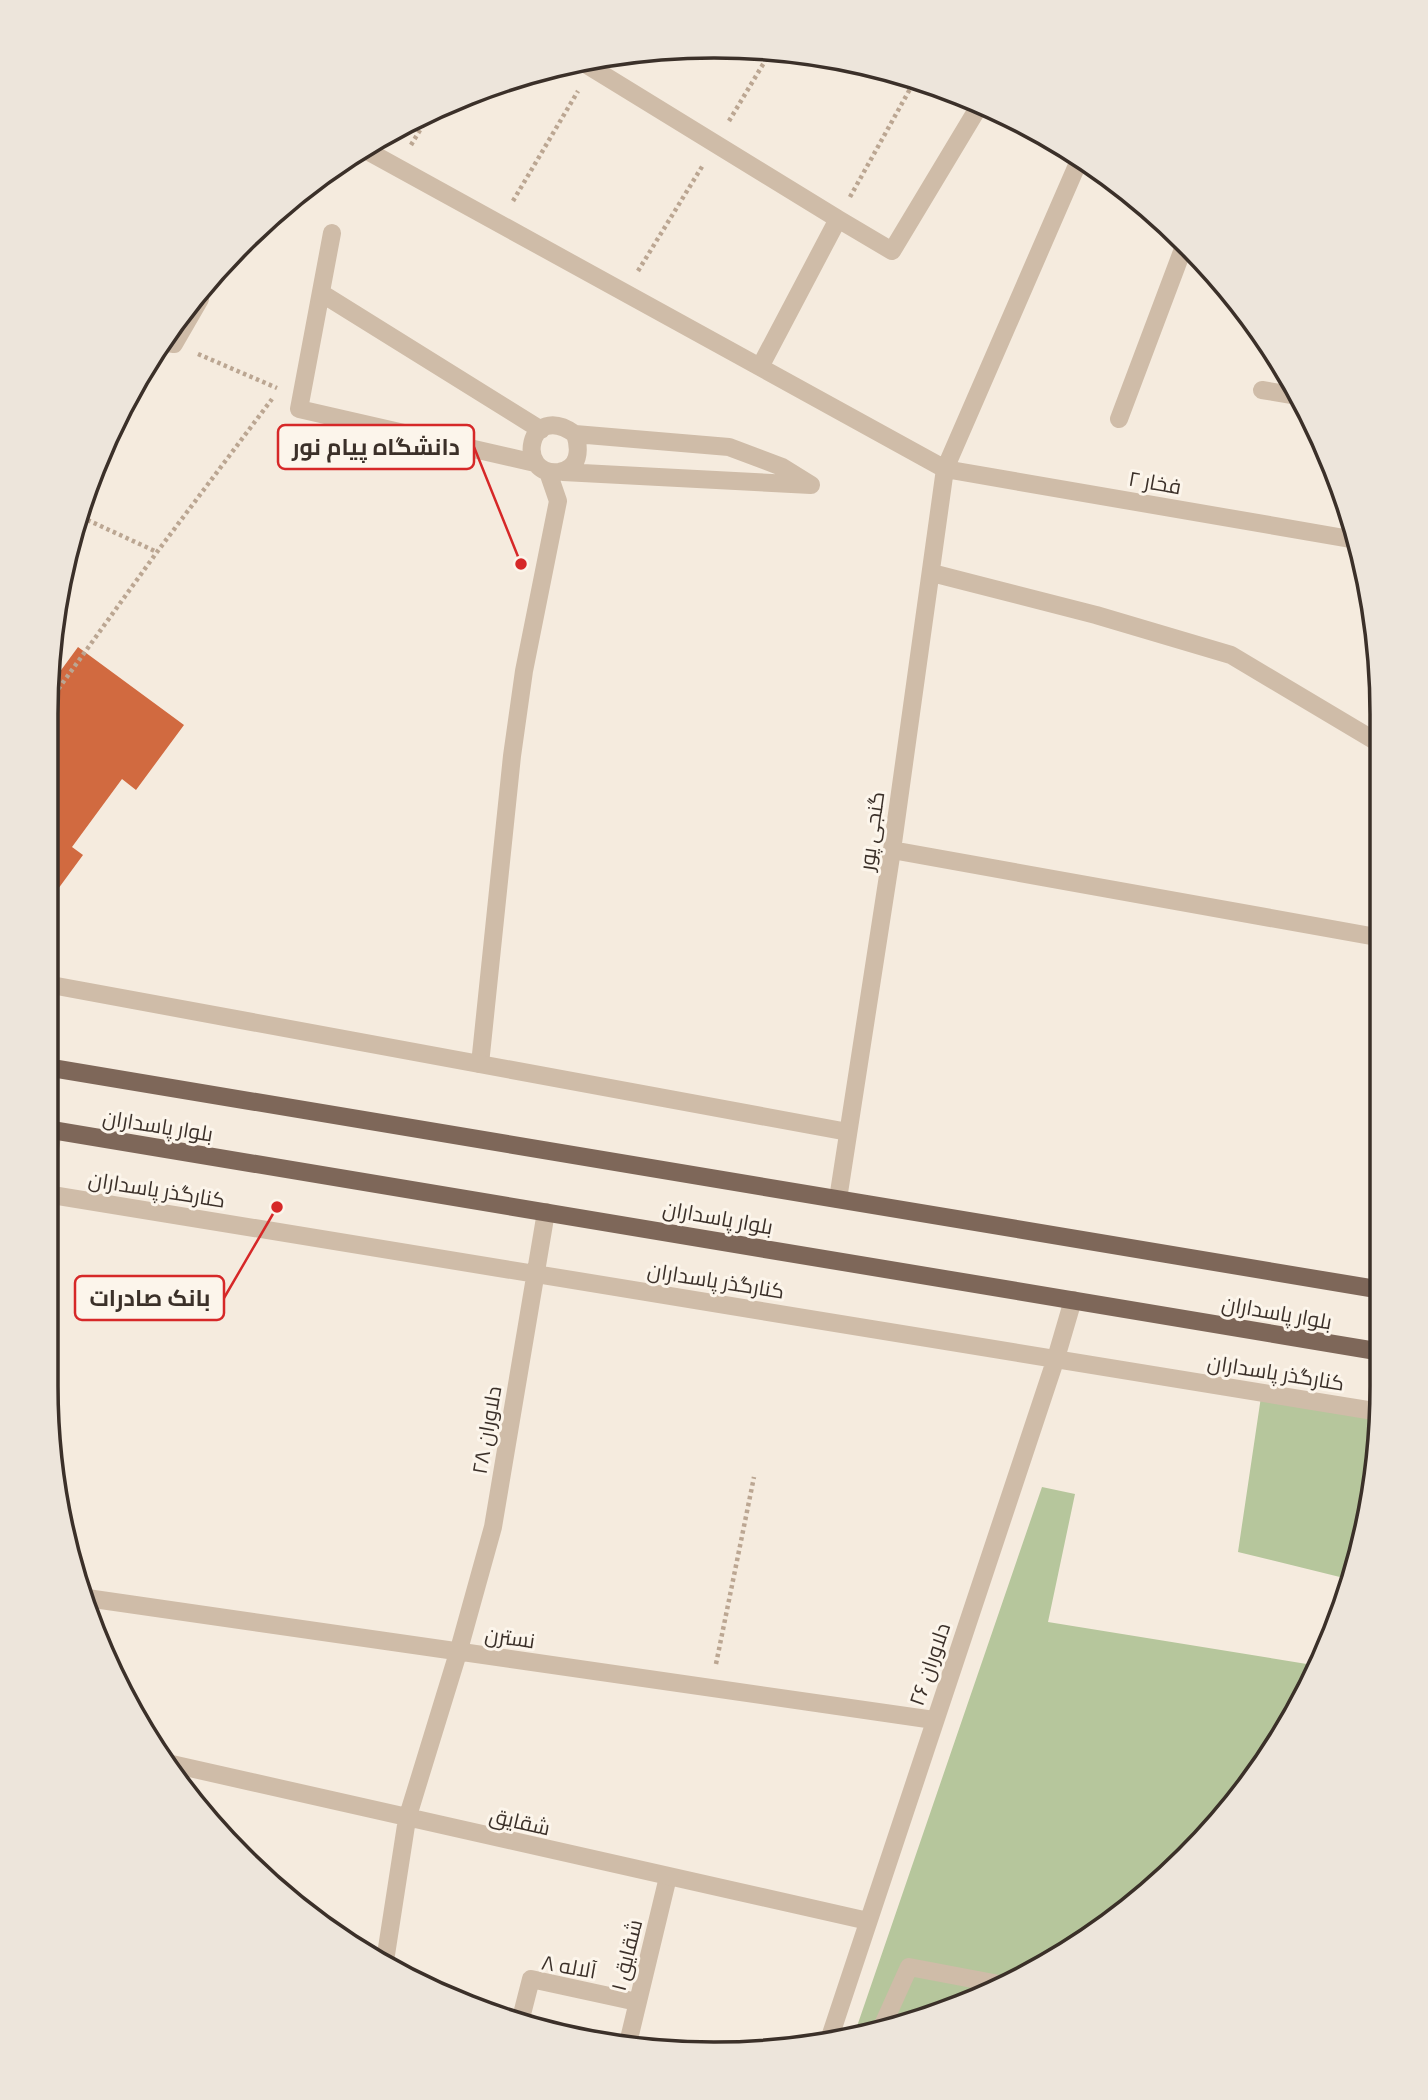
<svg xmlns="http://www.w3.org/2000/svg" width="1428" height="2100" font-family="Ubuntu,Cairo,sans-serif">
<style>
.green{fill:#b6c69c}
.building{fill:#d16a40}
.lines{fill:none;stroke-linecap:round;stroke-linejoin:round}
.path{stroke:#bba692;stroke-width:4.5;stroke-dasharray:3.5 3.5;stroke-linecap:butt}
.service{stroke:#cfbca8;stroke-width:18}
.minor{stroke:#cfbca8;stroke-width:18}
.primary{stroke:#7e6759;stroke-width:18}
.labels{text-anchor:middle;dominant-baseline:central;stroke-width:6;stroke-linejoin:round;paint-order:stroke}
.street-label{font-size:21px;fill:#3b3029;stroke:#fcf5eb}
.rim{fill:none;stroke:#3b3029;stroke-width:3.5}
.leader{fill:none;stroke:#d62828;stroke-width:2.5}
.callout-dot{fill:#d62828;stroke:#fcf5eb;stroke-width:2.5}
.callout{fill:#fcf5eb;stroke:#d62828;stroke-width:2.5}
.callout-label{font-size:23px;text-anchor:middle;font-weight:bold;fill:#3b3029}
</style>
<rect width="100%" height="100%" fill="#f5ebde"/>
<path class="green" d="M 1262,1390 L 1379,1418 L 1370,1516 L 1348,1579 L 1238,1552 Z
M 1042,1487 L 1075,1494 L 1048,1622 L 1319,1666 L 1313,1682 L 1187,1858 L 1048,1965 L 853,2038 Z"/>
<path class="building" d="M 78,647 L 184,725 L 136,790 L 122,779 L 72,847 L 83,855 L 47,904 L 46,714 L 48,688 Z"/>
<g class="lines">
<path class="path" d="M 729,121 L 771,51
M 411,145 L 432,110
M 850,197 L 915,80
M 513,201 L 578,91
M 638,271 L 703,165
M 198,354 L 277,388
M 1270,366 L 1275,353
M 81,517 L 157,552
M 46,706 L 157,552 L 272,399
M 716,1664 L 754,1477"/>
<path class="service" d="M 332,233 L 299,409 L 535,463
M 321,293 L 541,430
M 563,472 L 811,485 L 782,467 L 729,447 L 575,434 C 527,400 515,477 559,472 C 580,469 580,449 575,434
M 480,1064 L 512,756 L 524,671 L 558,501 L 548,472
M 521,2018 L 531,1979 L 637,2002
M 882,2027 L 909,1967 L 999,1984
M 628,2043 L 668,1877"/>
<path class="minor" d="M 579,60 L 838,219 L 760,367
M 362,148 L 945,469 L 1356,540
M 838,219 L 892,251 L 981,103
M 168,343 L 174,344 L 200,299
M 1262,390 L 1298,396
M 1119,419 L 1186,241
M 932,573 L 1096,615 L 1231,655 L 1382,745
M 892,850 L 1382,938
M 46,984 L 848,1132
M 46,1173 L 53,1130
M 46,1194 L 1380,1412
M 838,1199 L 892,850 L 945,469 L 1081,156
M 80,1597 L 934,1720
M 163,1762 L 868,1921
M 385,1961 L 407,1819 L 458,1653 L 493,1527 L 546,1212
M 828,2043 L 1056,1358 L 1073,1300"/>
<path class="primary" d="M 46,1067 L 1382,1290
M 46,1129 L 1382,1352"/>
</g>
<g class="labels">
<g class="street-label">
<text transform="translate(1155 482) rotate(10)">فخار ۲</text>
<text transform="translate(871 831) rotate(-82)">گنجی پور</text>
<text transform="translate(158 1125) rotate(9)">بلوار پاسداران</text>
<text transform="translate(157 1189) rotate(9)">کنارگذر پاسداران</text>
<text transform="translate(718 1217) rotate(10)">بلوار پاسداران</text>
<text transform="translate(716 1280) rotate(9)">کنارگذر پاسداران</text>
<text transform="translate(1277 1312) rotate(10)">بلوار پاسداران</text>
<text transform="translate(1276 1372) rotate(9)">کنارگذر پاسداران</text>
<text transform="translate(486 1430) rotate(-80)">دلاوران ۲۸</text>
<text transform="translate(510 1637) rotate(8)">نسترن</text>
<text transform="translate(929 1664) rotate(-71)">دلاوران ۲۶</text>
<text transform="translate(520 1821) rotate(13)">شقایق</text>
<text transform="translate(626 1955) rotate(-76)">شقایق ۱</text>
<text transform="translate(569 1966) rotate(10)">آلاله ۸</text>
</g>
</g>
<path d="M0 0H1428V2100H0ZM714 58H714A656 656 0 0 1 1370 714V1386A656 656 0 0 1 714 2042H714A656 656 0 0 1 58 1386V714A656 656 0 0 1 714 58Z" fill="#ede5db" fill-rule="evenodd"/>
<path class="rim" d="M714 58H714A656 656 0 0 1 1370 714V1386A656 656 0 0 1 714 2042H714A656 656 0 0 1 58 1386V714A656 656 0 0 1 714 58Z"/>
<path class="leader" d="M521 564L474 447M277 1207L224 1298"/>
<g class="callout-dot">
<circle cx="521" cy="564" r="7"/>
<circle cx="277" cy="1207" r="7"/>
</g>
<g class="callout">
<rect x="278" y="425" width="196" height="44" rx="7"/>
<rect x="75" y="1276" width="149" height="44" rx="7"/>
</g>
<g class="callout-label">
<text x="376" y="455">دانشگاه پیام نور</text>
<text x="150" y="1306">بانک صادرات</text>
</g>
</svg>
